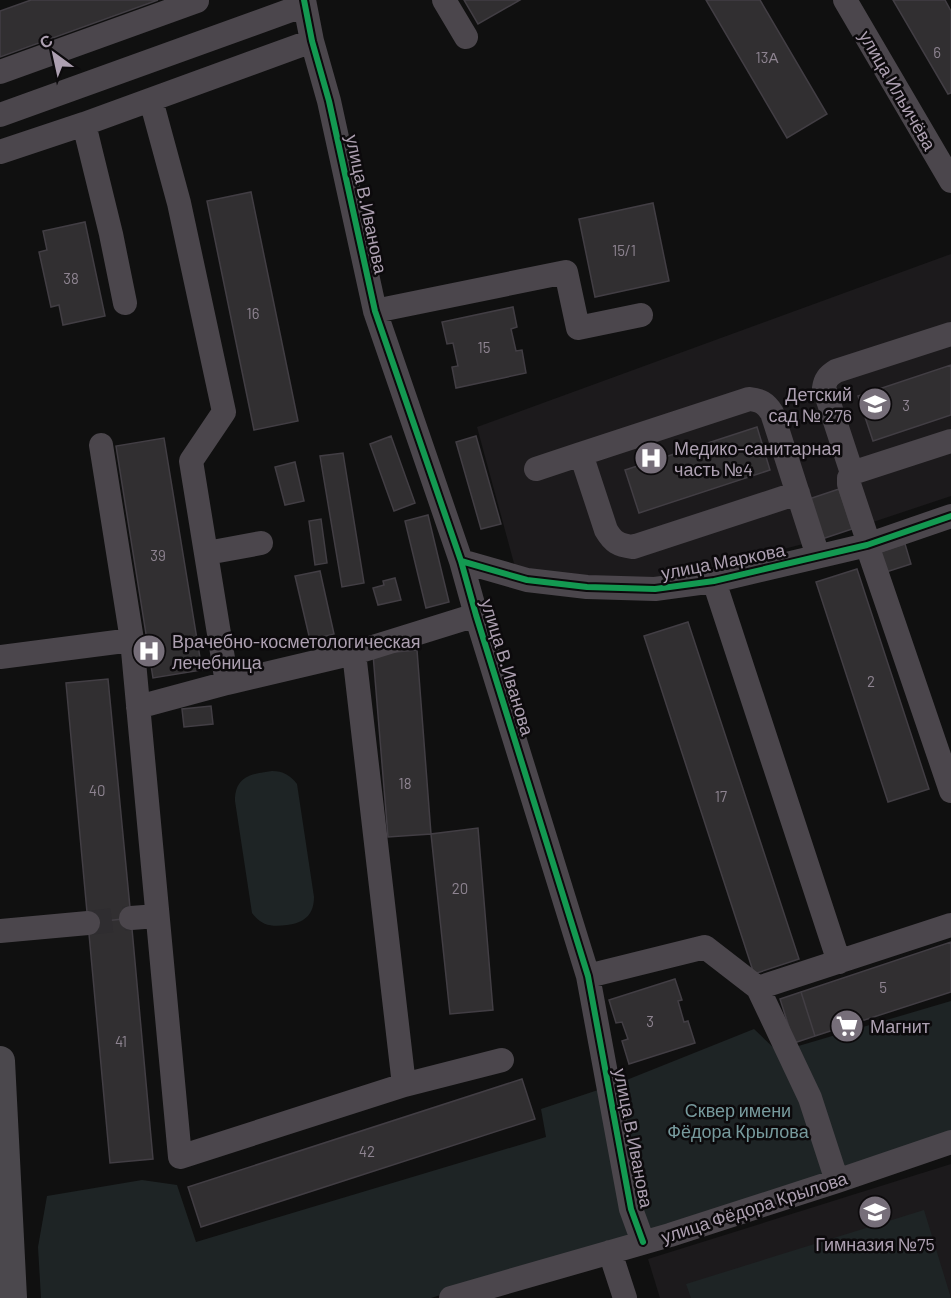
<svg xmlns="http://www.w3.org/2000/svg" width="951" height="1298" font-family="Barlow,sans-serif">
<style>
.built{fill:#1c1a1c}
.green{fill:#1e2425}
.building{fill:#312f31;stroke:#423e44;stroke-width:1.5}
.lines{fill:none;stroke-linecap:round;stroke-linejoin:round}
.minor-tunnel{stroke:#2f2d30;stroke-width:24;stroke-dasharray:24 12;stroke-linecap:butt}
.minor{stroke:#4b464c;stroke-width:24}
.major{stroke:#4b484d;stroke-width:30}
.cycleway-casing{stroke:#0c0a0c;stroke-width:10}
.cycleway{stroke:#139951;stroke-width:6}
.labels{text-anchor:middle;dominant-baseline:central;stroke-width:5;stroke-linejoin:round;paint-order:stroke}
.number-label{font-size:15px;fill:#8e8491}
.street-label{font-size:18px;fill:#ada0b1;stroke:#0c0a0c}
.poi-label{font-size:18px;fill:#ada0b1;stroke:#0c0a0c;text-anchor:start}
.park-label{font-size:18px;fill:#779a9d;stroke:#0c0a0c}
</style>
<rect width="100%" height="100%" fill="#101010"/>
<path class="built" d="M 951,254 L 951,496 L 822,539 L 669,579 L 585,579 L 515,567 L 477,427 Z
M 951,1164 L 951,1298 L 660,1298 L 648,1259 Z"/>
<path class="green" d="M 272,771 C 283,771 290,775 297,784 L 314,897 C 314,915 304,923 287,925 C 272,927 262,926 252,913 L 235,801 C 235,776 251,774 272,771 Z
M 951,1001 L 951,1136 L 431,1298 L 41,1298 L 38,1247 L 47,1196 L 142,1180 L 177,1185 L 196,1242 L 546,1137 L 541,1109 L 619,1083 L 754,1029 L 778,1052 Z
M 924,1210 L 951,1298 L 691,1298 L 686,1284 Z"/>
<path class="building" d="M 31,0 L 158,0 L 0,57 L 0,11 Z
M 464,0 L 520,0 L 478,24 Z
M 706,0 L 760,0 L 827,114 L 787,138 Z
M 893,0 L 945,0 L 951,11 L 951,93 L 948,94 Z
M 251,192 L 298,421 L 254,430 L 207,201 Z
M 653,203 L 669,281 L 595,297 L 579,219 Z
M 85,222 L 105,316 L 63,325 L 59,305 L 51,307 L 39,252 L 47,250 L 43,231 Z
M 513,307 L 517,327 L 511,329 L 516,351 L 522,350 L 526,373 L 456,388 L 452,367 L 458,366 L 453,343 L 447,344 L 442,322 Z
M 951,365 L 951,415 L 873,441 L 858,396 Z
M 757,427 L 770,470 L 639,513 L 625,470 Z
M 391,436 L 415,503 L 394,511 L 370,444 Z
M 476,436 L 501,524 L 481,529 L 456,442 Z
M 164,438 L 202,670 L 153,678 L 116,446 Z
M 343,453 L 364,583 L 342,587 L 320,456 Z
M 295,462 L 304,501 L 285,505 L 275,467 Z
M 839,489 L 852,529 L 822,539 L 809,499 Z
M 428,515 L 449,602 L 426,608 L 405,521 Z
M 321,519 L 327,563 L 315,565 L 309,521 Z
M 905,544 L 911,564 L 886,572 L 880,552 Z
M 857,569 L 929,789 L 888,802 L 816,582 Z
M 320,571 L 334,634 L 310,640 L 295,576 Z
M 395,578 L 401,600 L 378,605 L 373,588 L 384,585 L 383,581 Z
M 688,622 L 799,959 L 754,974 L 644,636 Z
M 417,650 L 431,834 L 388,837 L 373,654 Z
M 108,679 L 131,918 L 88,923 L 66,683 Z
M 211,706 L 213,724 L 184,727 L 182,709 Z
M 478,828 L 493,1010 L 450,1014 L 431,834 Z
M 131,918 L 153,1159 L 110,1163 L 88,923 Z
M 951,942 L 951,992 L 815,1036 L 801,992 Z
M 675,979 L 682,1000 L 678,1001 L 684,1022 L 688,1021 L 695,1043 L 629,1064 L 622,1041 L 628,1039 L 622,1022 L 616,1023 L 609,1000 Z
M 801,992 L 815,1036 L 794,1043 L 780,999 Z
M 522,1079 L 535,1119 L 201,1227 L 188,1187 Z"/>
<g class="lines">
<path class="minor-tunnel" d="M 88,923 L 131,918"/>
<path class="minor" d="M 304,0 L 312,41 L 329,101 L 375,311 L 461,561 L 476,615 L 588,976 L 631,1209 L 643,1242
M 444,0 L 466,37
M 845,0 L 951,181
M 0,72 L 197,1 L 196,0
M 151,100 L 179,203 L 224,412 L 191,461 L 227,683
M 0,115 L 305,5
M 84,124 L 111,234 L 125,303
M 0,152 L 84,124 L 312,41
M 375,311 L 566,272 L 578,328 L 641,315
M 101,445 L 132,640 L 180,1157 L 404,1085 L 502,1060
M 536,469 L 581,454
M 852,473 L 951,441
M 798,493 L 633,547 C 618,545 613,542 606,530 L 581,454 L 749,399 C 760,400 766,403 772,413 L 818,556
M 869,544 L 849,484 L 849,478 L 852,473 L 824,388 C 825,380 828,376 836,371 L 951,334
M 867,545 L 951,791
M 207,553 L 261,543
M 461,561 L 527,580 L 587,587 L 655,589 L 714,581 L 867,545 L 951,516
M 714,581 L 839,962
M 354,653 L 404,1085
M 0,657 L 132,640
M 138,707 L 227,683 L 354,653 L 476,615
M 131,918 L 157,916
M 0,931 L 88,923
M 588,976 L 705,947 L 758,988 L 810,1098 L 837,1181
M 758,988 L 951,925
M 610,1252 L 625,1298
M 451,1298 L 670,1235 L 837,1181 L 951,1142"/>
<path class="major" d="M 0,1061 L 12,1298"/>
<defs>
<path id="cycleway" d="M 304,0 L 312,41 L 329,101 L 375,311 L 461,561 L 476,615 L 588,976 L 631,1209 L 643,1242
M 461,561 L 527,580 L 587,587 L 655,589 L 714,581 L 867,545 L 951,516"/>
</defs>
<use href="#cycleway" class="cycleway-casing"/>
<use href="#cycleway" class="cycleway"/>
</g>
<defs>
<symbol id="school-disc" viewBox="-11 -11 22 22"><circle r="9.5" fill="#766e79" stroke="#0c0a0c"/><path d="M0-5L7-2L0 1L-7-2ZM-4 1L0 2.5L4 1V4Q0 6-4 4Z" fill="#fff"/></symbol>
<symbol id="hospital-disc" viewBox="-11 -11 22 22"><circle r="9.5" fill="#766e79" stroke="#0c0a0c"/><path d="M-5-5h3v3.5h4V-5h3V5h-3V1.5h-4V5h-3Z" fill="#fff"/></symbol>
<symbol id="supermarket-disc" viewBox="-11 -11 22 22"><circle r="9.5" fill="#766e79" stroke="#0c0a0c"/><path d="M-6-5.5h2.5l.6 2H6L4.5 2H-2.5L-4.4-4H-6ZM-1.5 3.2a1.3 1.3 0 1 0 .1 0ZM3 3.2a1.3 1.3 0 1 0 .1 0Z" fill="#fff"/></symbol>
</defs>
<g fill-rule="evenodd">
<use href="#school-disc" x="856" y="385" width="38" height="38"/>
<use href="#hospital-disc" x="632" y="439" width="38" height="38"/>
<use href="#hospital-disc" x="130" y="632" width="38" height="38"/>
<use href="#supermarket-disc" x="828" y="1007" width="38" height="38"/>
<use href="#school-disc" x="856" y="1193" width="38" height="38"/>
</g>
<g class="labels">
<g class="number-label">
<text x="937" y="52">6</text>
<text x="767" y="57">13А</text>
<text x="624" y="250">15/1</text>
<text x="71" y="278">38</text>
<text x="253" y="313">16</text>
<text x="484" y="347">15</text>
<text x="906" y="405">3</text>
<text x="158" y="555">39</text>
<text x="871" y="681">2</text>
<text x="405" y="783">18</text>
<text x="97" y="790">40</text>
<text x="721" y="796">17</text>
<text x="460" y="888">20</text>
<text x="883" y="987">5</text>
<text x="650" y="1021">3</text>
<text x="121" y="1041">41</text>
<text x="367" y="1151">42</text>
</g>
<g class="street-label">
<text transform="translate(898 90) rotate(60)">улица Ильичёва</text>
<text transform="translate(367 204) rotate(78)">улица В.Иванова</text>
<text transform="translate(723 561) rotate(-11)">улица Маркова</text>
<text transform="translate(508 667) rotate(73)">улица В.Иванова</text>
<text transform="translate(634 1138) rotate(79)">улица В.Иванова</text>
<text transform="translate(754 1207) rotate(-18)">улица Фёдора Крылова</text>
</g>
<g class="poi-label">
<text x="852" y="394" text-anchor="end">Детский<tspan x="852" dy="21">сад № 276</tspan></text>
<text x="674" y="448">Медико-санитарная<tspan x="674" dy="21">часть №4</tspan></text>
<text x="172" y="641">Врачебно-косметологическая<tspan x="172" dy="21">лечебница</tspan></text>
<text x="870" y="1026">Магнит</text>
<text x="875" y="1244" text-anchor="middle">Гимназия №75</text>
</g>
<g class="park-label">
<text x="738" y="1110">Сквер имени<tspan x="738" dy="21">Фёдора Крылова</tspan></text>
</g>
</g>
<g transform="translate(54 54) rotate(327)" stroke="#0c0a0c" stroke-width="4.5" paint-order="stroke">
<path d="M0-4.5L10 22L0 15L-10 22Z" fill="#ada0b1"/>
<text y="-9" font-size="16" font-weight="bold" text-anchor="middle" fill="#ada0b1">С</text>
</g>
</svg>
